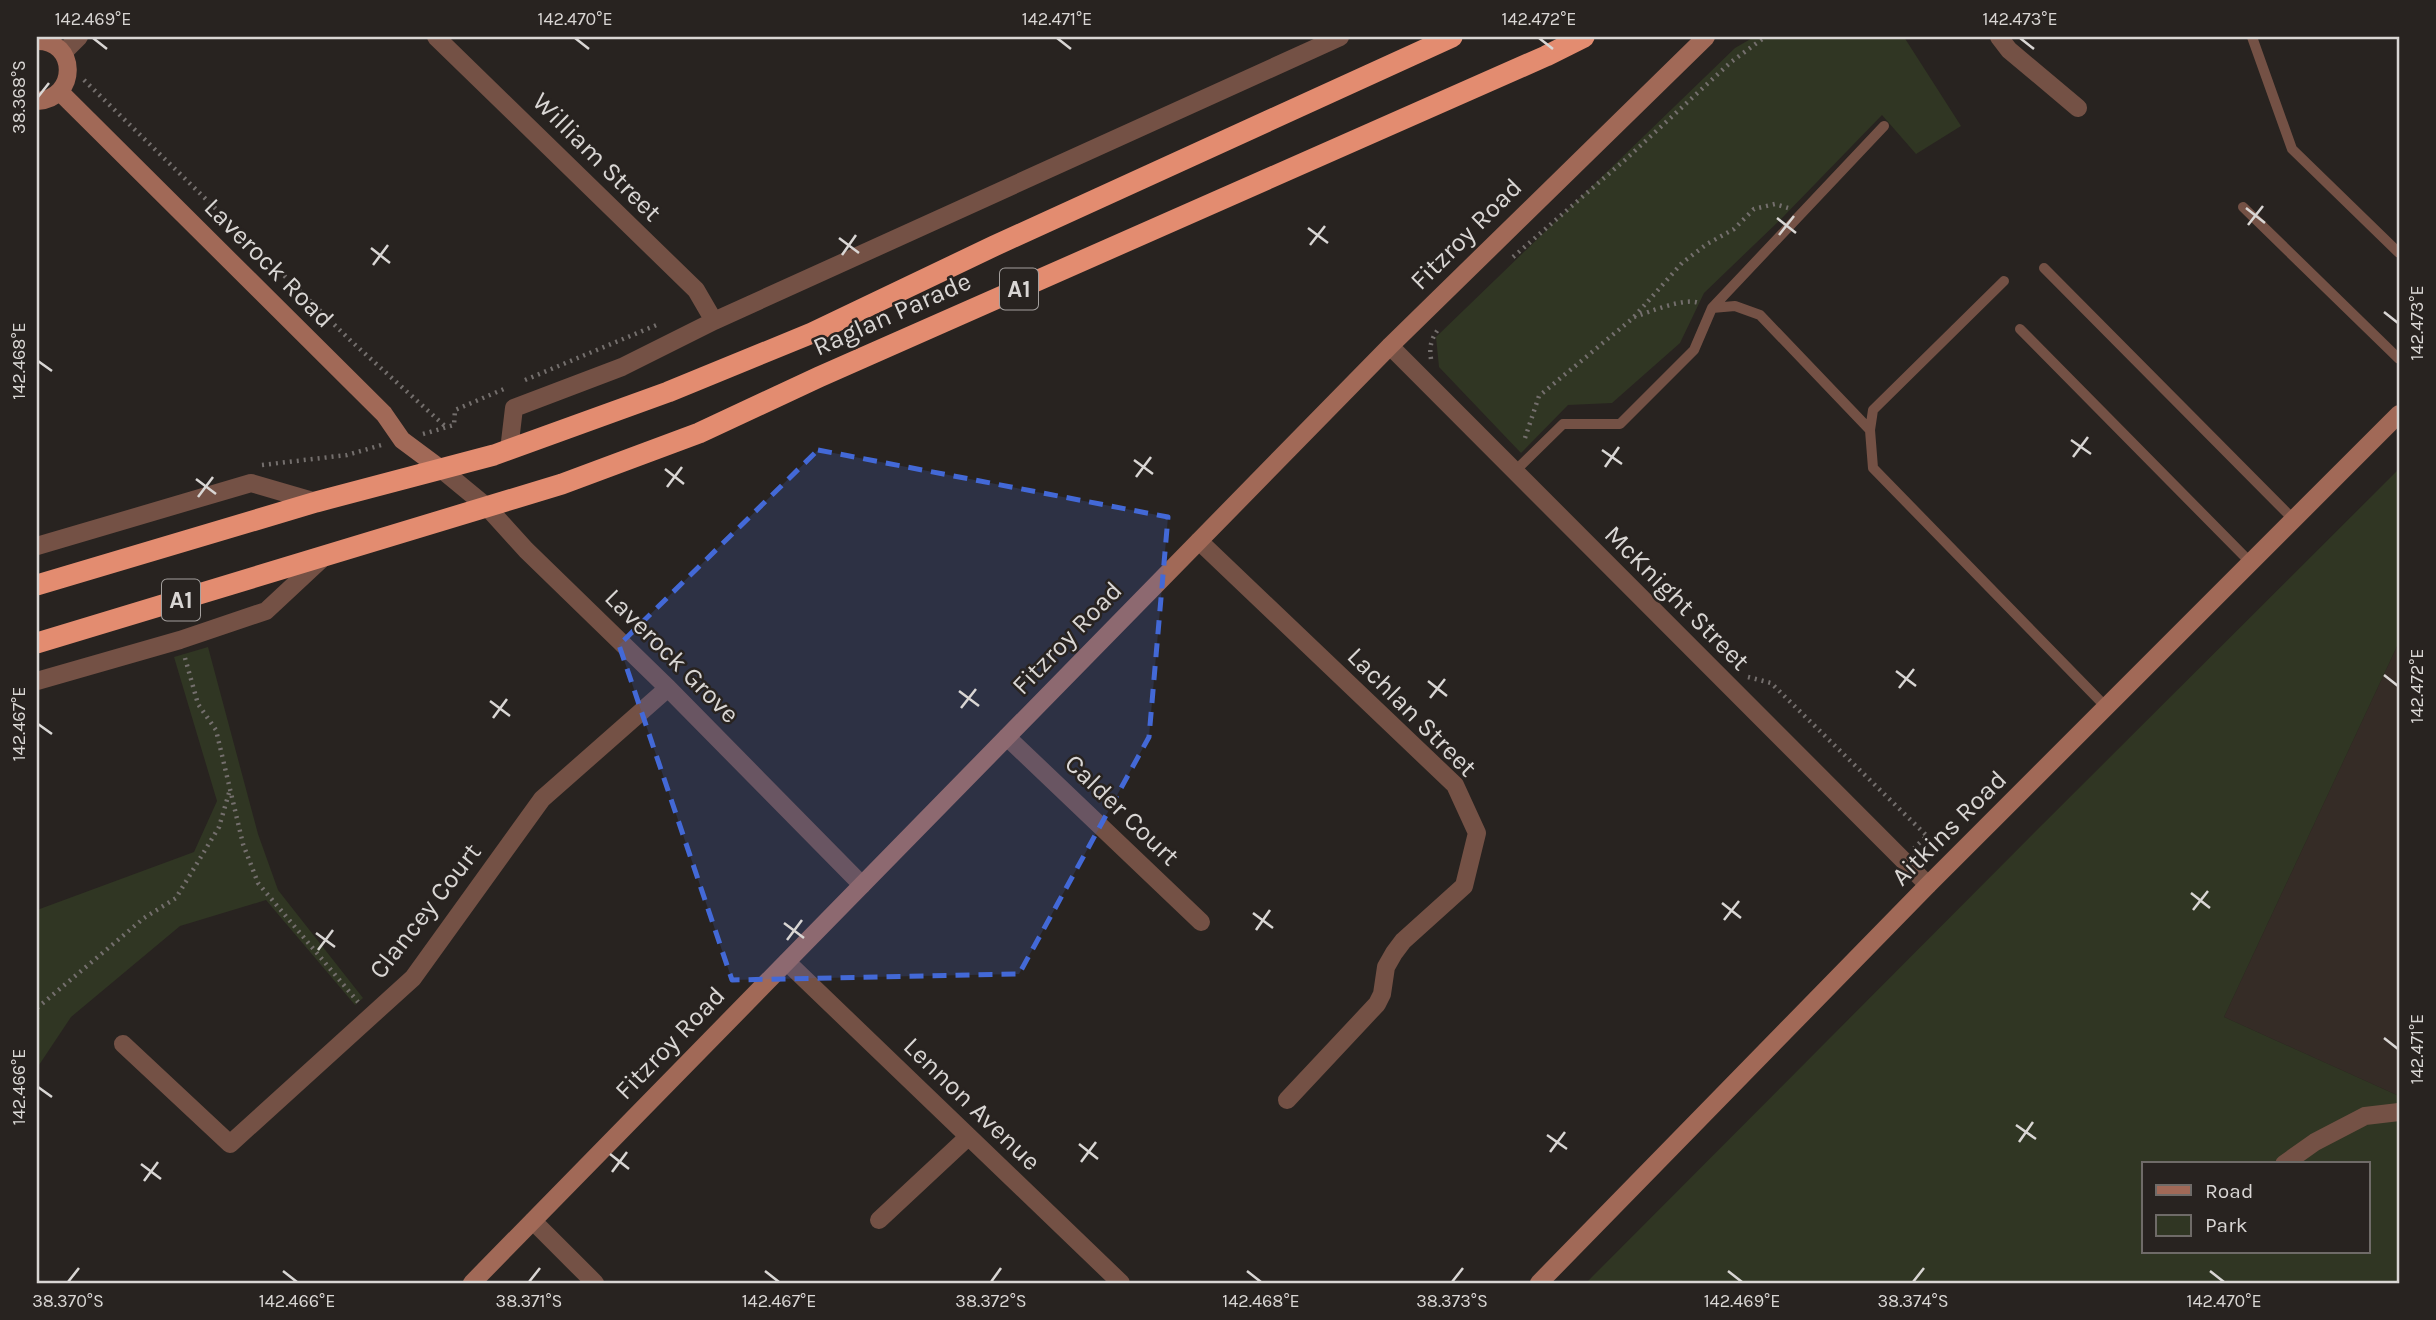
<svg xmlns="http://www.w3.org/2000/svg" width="2436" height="1320" font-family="Karla,sans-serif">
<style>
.built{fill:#352c26}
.green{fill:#303623;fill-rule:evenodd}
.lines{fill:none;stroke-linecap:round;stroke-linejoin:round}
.path{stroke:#746f6d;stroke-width:4.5;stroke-dasharray:2 5;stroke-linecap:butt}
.lane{stroke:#745145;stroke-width:10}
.street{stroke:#745145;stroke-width:18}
.secondary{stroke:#a16957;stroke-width:18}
.highway{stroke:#e38c70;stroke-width:21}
.marked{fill:#4369d7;fill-opacity:0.2;stroke:#4369d7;stroke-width:5;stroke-dasharray:14 9;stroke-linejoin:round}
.ticks{fill:none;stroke:#d9d6d4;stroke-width:2.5}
.labels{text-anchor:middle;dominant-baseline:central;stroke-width:5;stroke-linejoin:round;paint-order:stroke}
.shield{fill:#282320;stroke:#a4a09e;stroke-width:2}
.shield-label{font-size:24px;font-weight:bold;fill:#d9d6d4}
.street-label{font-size:26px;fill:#d9d6d4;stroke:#282320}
.neatline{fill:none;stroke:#d9d6d4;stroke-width:2.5}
.ticks-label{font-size:18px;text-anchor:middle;fill:#d9d6d4}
</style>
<rect width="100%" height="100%" fill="#282320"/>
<path class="built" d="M 2399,642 L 2399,1096 L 2224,1017 Z"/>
<path class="green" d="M 1754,37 L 1904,37 L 1961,126 L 1916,154 L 1882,115 L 1783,217 L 1704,293 L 1680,343 L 1612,403 L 1568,405 L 1521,453 L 1439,367 L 1436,337 L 1735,48 Z
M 2399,469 L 2399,642 L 2224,1017 L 2399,1096 L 2399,1283 L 1586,1283 L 2040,827 ZM 2144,1164 L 2368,1164 L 2368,1252 L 2144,1252 Z
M 208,647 L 258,834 L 278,890 L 363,998 L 355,1005 L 266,900 L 180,926 L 71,1017 L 37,1068 L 37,910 L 194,852 L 217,801 L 174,657 Z"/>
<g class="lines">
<path class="path" d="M 84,80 L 351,341 L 446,427
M 1513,257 L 1626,159 L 1731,62 L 1765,37
M 1634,317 C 1650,312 1684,297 1699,303
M 1431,359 C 1429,347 1431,339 1439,328
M 525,380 L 659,324
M 423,434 L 454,425 L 455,410 L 504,389
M 1525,438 L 1539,396 L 1633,318 L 1682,263 L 1707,244 L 1734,229 L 1754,209 L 1775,204 L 1788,208
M 262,465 L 347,455 L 385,444
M 185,658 L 198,704 L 216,730 L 243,844 L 258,883 L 358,1002
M 1748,677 L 1771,683 L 1927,836 L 1914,848
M 37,1008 L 144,918 L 176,898 L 219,827 L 229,793"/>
<path class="lane" d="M 2252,37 L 2292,149 L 2399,253
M 2243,207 L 2399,359
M 2044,268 L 2294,520
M 2004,281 L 1873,410 L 1870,430 L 1873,468 L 2107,708
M 1712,308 L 1735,306 L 1760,315 L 1870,430
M 2020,329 L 2251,563
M 1514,472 L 1563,424 L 1620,424 L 1694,350 L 1712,308 L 1884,126"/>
<path class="street" d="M 436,37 L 696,290 L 714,321
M 1999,37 L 2009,50 L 2078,108
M 63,53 L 79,37
M 1390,346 L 1928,885
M 509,450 L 514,408 L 622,367 L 714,321 L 1340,37
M 441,469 L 487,507 L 526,550 L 668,688 L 862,885
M 1199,541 L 1455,785 L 1477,833 L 1464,886 L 1403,941 L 1394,953 L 1386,967 L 1382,994 L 1377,1004 L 1287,1100
M 37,546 L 251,483 L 316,502
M 37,681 L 180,640 L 266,611 L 325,556
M 1007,737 L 1201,922
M 787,962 L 1121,1283
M 123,1044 L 230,1144 L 413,978 L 542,799 L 668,688
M 2284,1164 L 2315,1142 L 2365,1116 L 2399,1112
M 879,1220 L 968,1137
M 533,1221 L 595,1283"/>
<path class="secondary" d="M 37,41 C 77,40 79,98 37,101
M 60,92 L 384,414 L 402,440 L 441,469
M 472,1283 L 1390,346 L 1706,37
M 1539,1283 L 1928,885 L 2399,414"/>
<path class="highway" d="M 37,585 L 316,502 L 494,455 L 668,392 L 812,333 L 994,246 L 1452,37
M 37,643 L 562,484 L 699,433 L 819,377 L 1546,56 L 1584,37"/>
</g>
<path class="marked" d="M 818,450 L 1168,517 L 1149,737 L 1019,974 L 732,980 L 619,645 Z"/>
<path class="ticks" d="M 93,38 L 107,49M 575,38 L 589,49M 1057,38 L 1071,49M 1539,38 L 1553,49M 2020,38 L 2034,49M 38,97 L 49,83M 2246,208 L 2265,223M 1777,218 L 1796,233M 2248,225 L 2263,206M 1308,228 L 1328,243M 1779,235 L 1794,216M 839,238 L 859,253M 1310,245 L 1325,226M 371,248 L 390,263M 842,255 L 856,235M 373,265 L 388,245M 2384,312 L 2398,323M 38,361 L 52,371M 2071,440 L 2091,454M 1602,450 L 1622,464M 2073,457 L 2088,437M 1134,460 L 1153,474M 1605,467 L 1619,447M 665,469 L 684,484M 1136,477 L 1151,457M 196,479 L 216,494M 667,487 L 682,467M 198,497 L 213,477M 1896,671 L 1916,686M 2384,675 L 2398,686M 1428,681 L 1447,696M 1899,688 L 1914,669M 959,691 L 979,706M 1430,698 L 1445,679M 490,701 L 510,716M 961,708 L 976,689M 493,718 L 507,699M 38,724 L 52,734M 2191,893 L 2210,908M 1722,903 L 1741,918M 2193,910 L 2208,891M 1253,913 L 1273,928M 1724,920 L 1739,901M 784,923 L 804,938M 1256,930 L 1270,910M 316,933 L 335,947M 787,940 L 802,920M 318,950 L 333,930M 2384,1038 L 2398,1049M 38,1087 L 52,1097M 2016,1125 L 2036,1139M 1547,1135 L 1567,1149M 2019,1142 L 2033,1122M 1079,1144 L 1098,1159M 1550,1152 L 1565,1132M 610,1154 L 629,1169M 1081,1162 L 1096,1142M 141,1164 L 161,1179M 612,1172 L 627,1152M 144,1181 L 158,1162M 283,1271 L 297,1282M 765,1271 L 779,1282M 1247,1271 L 1261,1282M 1728,1271 L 1742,1282M 2210,1271 L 2224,1282M 68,1282 L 79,1268M 529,1282 L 540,1268M 991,1282 L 1001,1268M 1452,1282 L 1463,1268M 1913,1282 L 1924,1268"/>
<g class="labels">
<g class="shield">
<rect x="1000" y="268.5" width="38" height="41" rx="5"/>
<rect x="162" y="579.5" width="38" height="41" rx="5"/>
</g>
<g class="shield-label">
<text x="1019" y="289">A1</text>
<text x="181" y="600">A1</text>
</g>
<g class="street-label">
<text transform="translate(597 157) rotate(45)">William Street</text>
<text transform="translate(1466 234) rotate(-45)">Fitzroy Road</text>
<text transform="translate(269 263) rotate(45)">Laverock Road</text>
<text transform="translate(892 314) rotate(-24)">Raglan Parade</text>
<text transform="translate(1677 598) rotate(45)">McKnight Street</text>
<text transform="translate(1067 638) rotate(-46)">Fitzroy Road</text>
<text transform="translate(672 656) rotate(45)">Laverock Grove</text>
<text transform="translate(1412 712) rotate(45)">Lachlan Street</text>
<text transform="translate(1122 810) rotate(44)">Calder Court</text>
<text transform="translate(1949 828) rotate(-45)">Aitkins Road</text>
<text transform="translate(425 911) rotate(-52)">Clancey Court</text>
<text transform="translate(670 1043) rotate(-46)">Fitzroy Road</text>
<text transform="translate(972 1104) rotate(44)">Lennon Avenue</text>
</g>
</g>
<rect width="2436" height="1320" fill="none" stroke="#282320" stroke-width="77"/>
<rect x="2142" y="1162" width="228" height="91" fill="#282320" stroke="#6f6b68" stroke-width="2"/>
<rect x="2156" y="1185" width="35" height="10" fill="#a16957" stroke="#6f6b68" stroke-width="2"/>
<text x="2205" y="1198" font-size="21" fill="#d9d6d4">Road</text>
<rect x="2156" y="1215" width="35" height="21" fill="#303623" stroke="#6f6b68" stroke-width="2"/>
<text x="2205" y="1232" font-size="21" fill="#d9d6d4">Park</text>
<rect x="38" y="38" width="2360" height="1244" class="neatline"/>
<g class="ticks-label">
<text x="93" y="25">142.469°E</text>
<text x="575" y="25">142.470°E</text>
<text x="1057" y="25">142.471°E</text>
<text x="1539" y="25">142.472°E</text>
<text x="2020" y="25">142.473°E</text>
<text transform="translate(19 97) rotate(-90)" y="6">38.368°S</text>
<text transform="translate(2417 323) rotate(-90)" y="6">142.473°E</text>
<text transform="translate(19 361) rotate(-90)" y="6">142.468°E</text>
<text transform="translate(2417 686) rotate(-90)" y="6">142.472°E</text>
<text transform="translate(19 724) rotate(-90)" y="6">142.467°E</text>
<text transform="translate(2417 1049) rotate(-90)" y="6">142.471°E</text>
<text transform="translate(19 1087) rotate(-90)" y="6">142.466°E</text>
<text x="68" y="1307">38.370°S</text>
<text x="297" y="1307">142.466°E</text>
<text x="529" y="1307">38.371°S</text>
<text x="779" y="1307">142.467°E</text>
<text x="991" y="1307">38.372°S</text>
<text x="1261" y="1307">142.468°E</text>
<text x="1452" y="1307">38.373°S</text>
<text x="1742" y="1307">142.469°E</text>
<text x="1913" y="1307">38.374°S</text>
<text x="2224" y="1307">142.470°E</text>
</g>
</svg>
